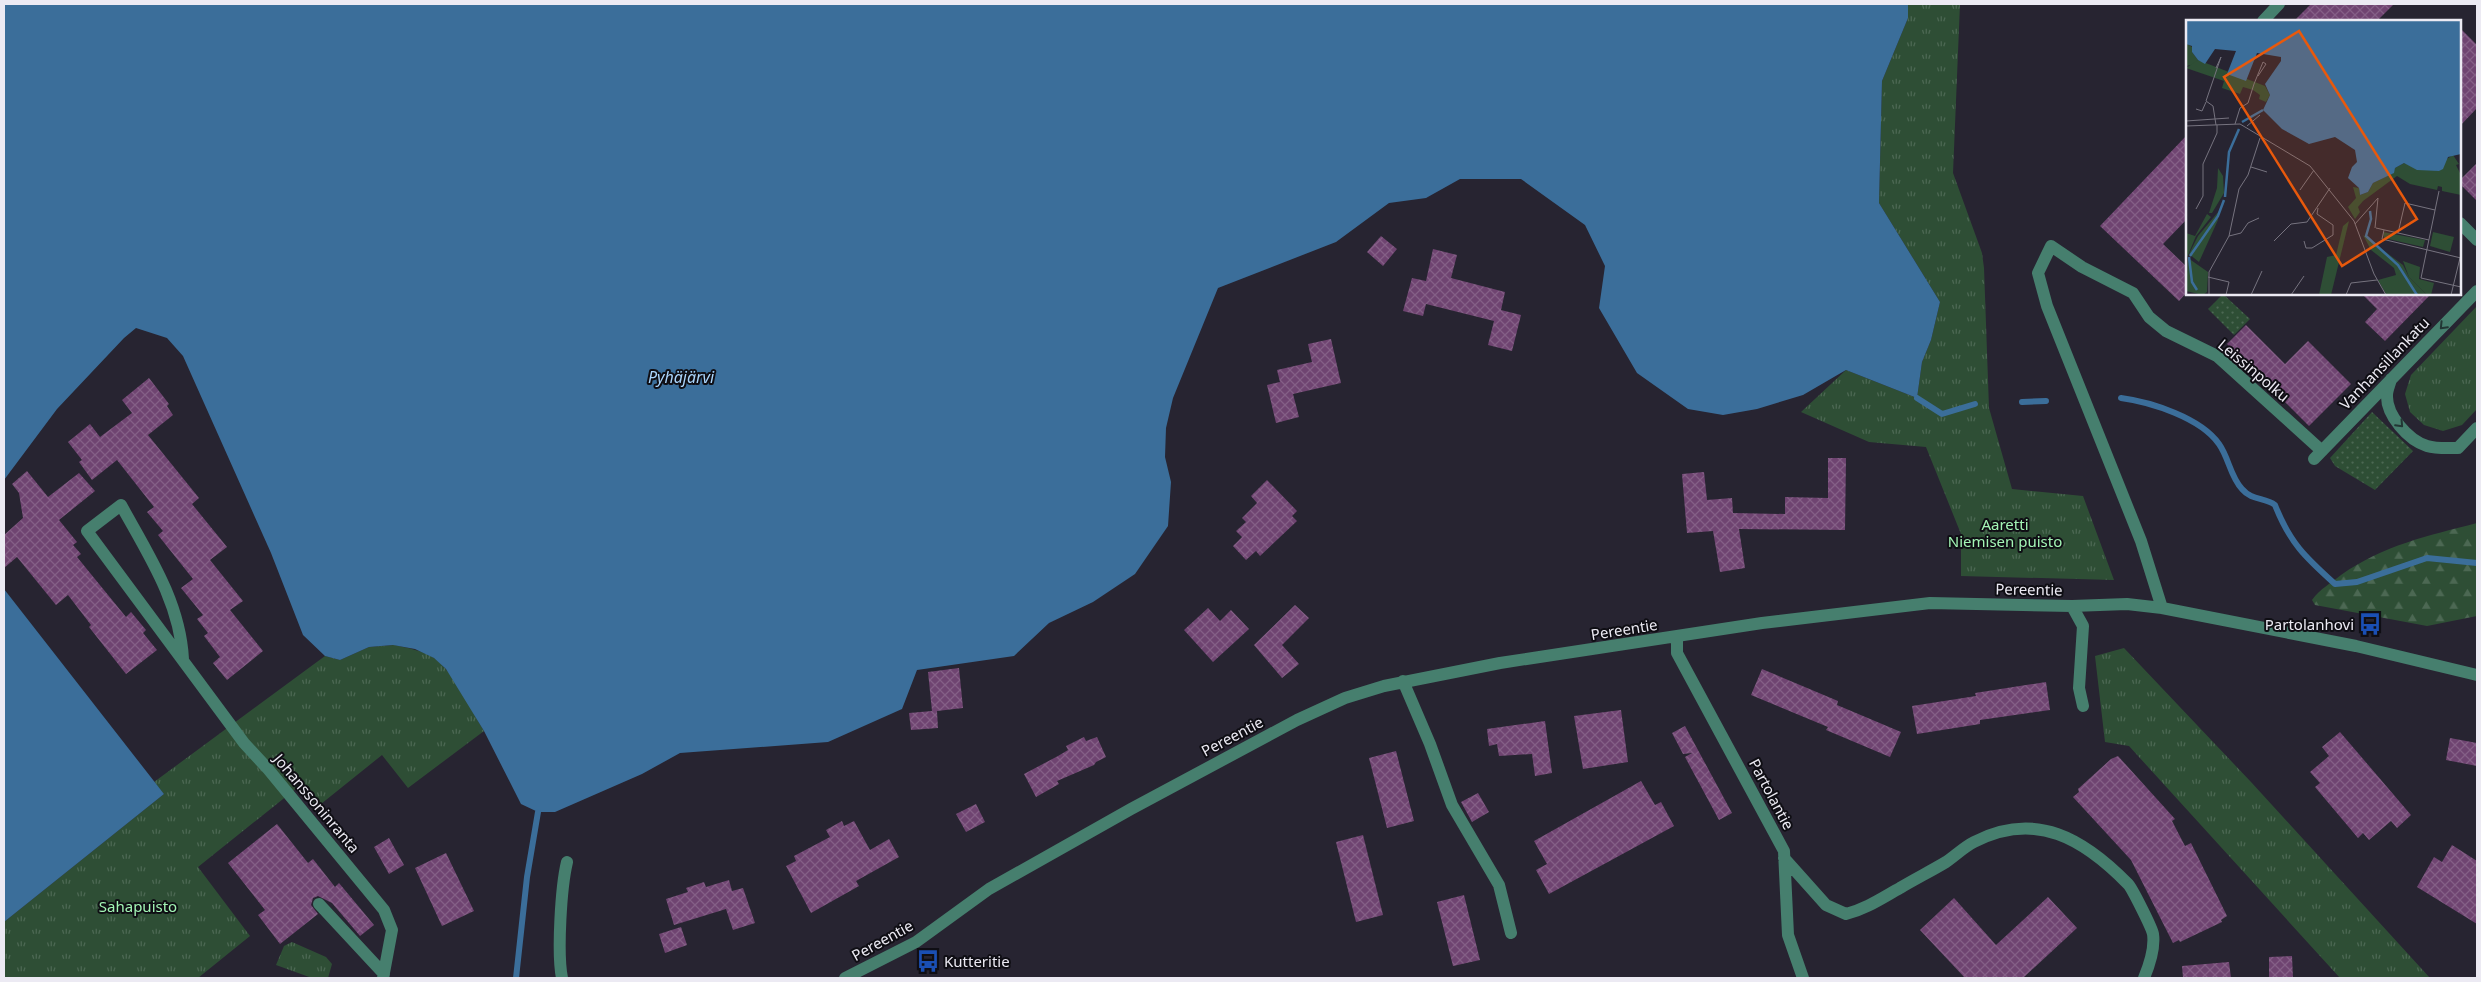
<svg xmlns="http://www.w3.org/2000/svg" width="2481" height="982" font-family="'Noto Sans',sans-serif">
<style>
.grass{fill:url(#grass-dots)}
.forest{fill:url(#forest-firs)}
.park{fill:url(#park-tufts)}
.water{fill:#3b6e9a}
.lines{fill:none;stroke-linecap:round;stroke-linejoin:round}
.stream{stroke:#3b6e9a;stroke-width:6}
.building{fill:url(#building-cross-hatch)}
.minor{stroke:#467f6e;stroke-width:12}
.oneway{stroke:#223634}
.labels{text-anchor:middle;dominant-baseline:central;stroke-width:4;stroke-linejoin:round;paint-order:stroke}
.street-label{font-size:15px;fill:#eceaf3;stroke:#0f0e14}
.park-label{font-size:15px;fill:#a3f5b5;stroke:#0f0e14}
.poi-label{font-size:15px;fill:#eceaf3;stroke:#0f0e14;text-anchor:end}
.water-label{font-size:16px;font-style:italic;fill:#abd6fd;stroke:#0f0e14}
.inset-river{fill:none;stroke:#3b6e9a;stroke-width:2.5}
.inset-road{fill:none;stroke:#76737f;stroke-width:1}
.view{fill:#e8590c;fill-opacity:0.15;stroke:#e8590c;stroke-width:2.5}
.inset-edge{fill:none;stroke:#eceaf3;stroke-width:2.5}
</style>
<defs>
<pattern id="grass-dots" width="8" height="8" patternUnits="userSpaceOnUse" patternTransform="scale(1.25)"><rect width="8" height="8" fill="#2e4e35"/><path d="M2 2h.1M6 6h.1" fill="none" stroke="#4c6853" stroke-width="1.8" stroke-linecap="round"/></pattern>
<pattern id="forest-firs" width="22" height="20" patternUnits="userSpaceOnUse" patternTransform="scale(1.25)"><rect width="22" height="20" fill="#2e4e35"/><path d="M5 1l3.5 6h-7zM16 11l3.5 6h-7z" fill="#4c6853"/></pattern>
<pattern id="park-tufts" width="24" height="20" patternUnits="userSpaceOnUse" patternTransform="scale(1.25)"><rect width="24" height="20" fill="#2e4e35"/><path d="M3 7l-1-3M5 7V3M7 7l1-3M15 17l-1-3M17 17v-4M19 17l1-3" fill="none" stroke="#4c6853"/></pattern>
<pattern id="building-cross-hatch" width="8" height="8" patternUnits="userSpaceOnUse" patternTransform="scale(1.25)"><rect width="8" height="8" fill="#6f4471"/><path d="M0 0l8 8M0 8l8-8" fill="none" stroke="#845f86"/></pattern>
</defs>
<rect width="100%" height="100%" fill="#272431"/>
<path class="grass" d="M 2223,294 L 2250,319 L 2234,335 L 2208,309 Z
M 2372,412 L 2413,451 L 2375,490 L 2335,466 L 2330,458 Z"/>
<path class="forest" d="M 2477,523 L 2477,616 L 2427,626 L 2315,605 L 2312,600 C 2320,589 2331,583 2341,575 C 2384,545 2427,536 2477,523 Z"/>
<path class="park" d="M 1908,4 L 1960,4 L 1953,173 L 1982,253 L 1984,268 L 1989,408 L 2012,489 L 2083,496 L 2114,580 L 1961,576 L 1961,534 L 1926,447 L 1869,442 L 1801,412 L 1846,370 L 1917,398 L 1922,362 L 1931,340 L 1940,302 L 1879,203 L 1882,81 L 1908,18 Z
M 2477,306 L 2477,409 L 2462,425 L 2443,431 L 2424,425 L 2410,412 L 2405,394 L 2411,375 Z
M 394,645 C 407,648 422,650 434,658 C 454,672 471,710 484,731 L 408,788 L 382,755 L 316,808 L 298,787 L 198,867 L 250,936 L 198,978 L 4,978 L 4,922 L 164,794 L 154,782 L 325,656 L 340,660 L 369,647 Z
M 2124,648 L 2251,782 L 2430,978 L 2340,978 L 2129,746 L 2105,742 L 2095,656 Z
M 292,942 L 326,957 L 332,964 L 328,978 L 312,978 L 276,965 L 284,946 Z"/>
<path class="water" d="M 4,4 L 1908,4 L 1908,18 L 1882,81 L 1879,203 L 1940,302 L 1931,340 L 1922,362 L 1917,398 L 1846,370 L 1803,395 L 1757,409 L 1723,415 L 1688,409 L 1637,373 L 1599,308 L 1605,266 L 1585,225 L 1521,179 L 1460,179 L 1426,198 L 1389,203 L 1336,242 L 1218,288 L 1173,398 L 1166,428 L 1165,457 L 1171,482 L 1168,526 L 1135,574 L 1093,602 L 1049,623 L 1014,656 L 917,670 L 902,709 L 828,742 L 680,753 L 642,774 L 555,812 L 538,812 L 521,804 L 484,731 L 446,669 L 434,658 L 415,649 L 393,645 L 369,647 L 340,660 L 325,656 L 303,635 L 271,553 L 183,356 L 167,338 L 136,328 L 124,338 L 57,409 L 4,480 Z
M 4,589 L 164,794 L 4,922 Z"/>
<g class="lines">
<path class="stream" d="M 1917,398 L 1942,414 L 1975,404
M 2121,398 C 2151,402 2201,418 2219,444 C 2229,458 2230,476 2242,489 C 2252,501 2265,497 2275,505 C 2290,543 2305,557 2335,584 L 2357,582 L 2427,558 L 2477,563
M 2022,402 L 2046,401
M 516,978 L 527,877 L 538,812"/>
</g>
<path class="building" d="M 2311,4 L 2394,4 L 2377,21 L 2294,21 Z
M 2460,28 L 2477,45 L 2477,108 L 2460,126 Z
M 2187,135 L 2187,219 L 2163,244 L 2187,267 L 2187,292 L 2179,301 L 2100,226 Z
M 2477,163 L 2477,201 L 2460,184 L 2460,180 Z
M 1381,236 L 1397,249 L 1383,266 L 1367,252 Z
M 1433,249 L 1457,255 L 1451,278 L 1505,292 L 1501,310 L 1521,315 L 1512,351 L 1488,345 L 1494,321 L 1426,304 L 1423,316 L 1403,311 L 1412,278 L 1426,281 Z
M 2362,294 L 2431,294 L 2385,341 L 2365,322 L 2377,309 Z
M 2246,325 L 2285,364 L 2308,341 L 2351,384 L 2309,426 L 2227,344 Z
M 1331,339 L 1341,383 L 1293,394 L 1299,417 L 1276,423 L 1267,385 L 1280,382 L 1277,370 L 1312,362 L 1308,344 Z
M 149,378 L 169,404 L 167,406 L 173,415 L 148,435 L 199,498 L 192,504 L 227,547 L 210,560 L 243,601 L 230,610 L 263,651 L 227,680 L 213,663 L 220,657 L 204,636 L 208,633 L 197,619 L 203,615 L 181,588 L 193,579 L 158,535 L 163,531 L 147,512 L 154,507 L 117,460 L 92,480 L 79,462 L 82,460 L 68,442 L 90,424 L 100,437 L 132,413 L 122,400 Z
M 1828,458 L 1846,458 L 1845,530 L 1739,529 L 1745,568 L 1720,572 L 1713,531 L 1687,533 L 1682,474 L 1704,472 L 1707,500 L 1732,498 L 1733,513 L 1785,514 L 1785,497 L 1828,498 Z
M 27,471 L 48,497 L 79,473 L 95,491 L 59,520 L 77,542 L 73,545 L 81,554 L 77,557 L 126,617 L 131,612 L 146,630 L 143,633 L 157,650 L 126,674 L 89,627 L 91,625 L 68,595 L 56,605 L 17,557 L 4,568 L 4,535 L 23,518 L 19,493 L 12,484 Z
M 1267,480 L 1297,511 L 1292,516 L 1297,521 L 1260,556 L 1256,551 L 1246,560 L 1233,546 L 1242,537 L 1236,531 L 1246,522 L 1242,518 L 1257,503 L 1251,496 Z
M 1295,605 L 1309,618 L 1282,645 L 1299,664 L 1282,678 L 1254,645 Z
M 1208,608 L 1220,621 L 1231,610 L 1249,629 L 1213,662 L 1184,630 Z
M 959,668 L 963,708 L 937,711 L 938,728 L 911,730 L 909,713 L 932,711 L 928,672 Z
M 1762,669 L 1838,701 L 1837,705 L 1901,732 L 1890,757 L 1826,730 L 1828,727 L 1751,695 Z
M 2046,682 L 2050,710 L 1980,720 L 1980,724 L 1917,734 L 1912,706 L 1976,696 L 1975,693 Z
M 1621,710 L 1628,762 L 1583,769 L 1574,716 Z
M 1545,721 L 1552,773 L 1535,776 L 1532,754 L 1499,756 L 1497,744 L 1489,746 L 1487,729 Z
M 1685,726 L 1732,813 L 1719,820 L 1685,757 L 1692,753 L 1683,754 L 1672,733 Z
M 2340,732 L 2411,815 L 2397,828 L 2391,821 L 2369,840 L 2363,833 L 2358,838 L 2315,787 L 2320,783 L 2310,772 L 2329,756 L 2322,747 Z
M 1084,737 L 1086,741 L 1097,737 L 1106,757 L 1096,762 L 1094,765 L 1057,781 L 1059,784 L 1036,797 L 1024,774 L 1058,756 L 1068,750 L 1066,746 Z
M 2450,738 L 2477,743 L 2477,766 L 2446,760 Z
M 1396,751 L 1414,821 L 1387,828 L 1369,758 Z
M 2118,756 L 2175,819 L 2172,821 L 2185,846 L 2191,843 L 2227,916 L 2221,920 L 2222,922 L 2180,942 L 2179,940 L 2173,943 L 2131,860 L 2073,797 L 2079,792 L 2078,789 L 2111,759 Z
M 1641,781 L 1655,805 L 1661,802 L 1674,826 L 1549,894 L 1536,870 L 1547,864 L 1534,841 Z
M 1478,793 L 1489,812 L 1472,822 L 1461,802 Z
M 976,804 L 985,822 L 966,832 L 956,814 Z
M 842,821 L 844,826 L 854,821 L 870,850 L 889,839 L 899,857 L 856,881 L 859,886 L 811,913 L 786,866 L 796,861 L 794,856 L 830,837 L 826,830 Z
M 277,824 L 308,863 L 313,859 L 335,887 L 339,883 L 374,925 L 360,936 L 332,903 L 318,896 L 313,898 L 311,905 L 318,914 L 280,944 L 258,915 L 265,910 L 228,863 Z
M 1363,835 L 1383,915 L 1356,922 L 1336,842 Z
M 389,838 L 404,865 L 389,874 L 374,847 Z
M 2452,845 L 2477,861 L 2477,924 L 2417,887 L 2434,857 L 2442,862 Z
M 446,853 L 474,911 L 442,926 L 415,868 Z
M 729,880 L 732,891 L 743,888 L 755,923 L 733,930 L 726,909 L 674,925 L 666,899 L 688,892 L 686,888 L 704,882 L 706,887 Z
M 1464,895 L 1480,960 L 1453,966 L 1437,902 Z
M 2048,897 L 2077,928 L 2023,978 L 1965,978 L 1920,930 L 1954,898 L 1996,945 Z
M 681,927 L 687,945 L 665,953 L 659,934 Z
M 2292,956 L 2293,978 L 2269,978 L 2269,957 Z
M 2229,962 L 2231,978 L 2183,978 L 2182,966 Z"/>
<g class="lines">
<path class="minor" d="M 2263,21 L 2279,4
M 2460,223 L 2477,240
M 2391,379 C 2390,384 2387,390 2387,395 C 2386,415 2408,440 2427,446 C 2437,449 2448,448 2458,448 L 2477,428
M 2314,459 L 2477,291
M 2072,606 L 2083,626 L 2079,688 L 2083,706
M 2162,608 L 2141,541 L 2047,306 L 2038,273 L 2051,246 L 2082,267 L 2133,293 L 2149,317 L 2166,331 L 2217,356 L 2322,451
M 1677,637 L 1677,653 L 1784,851 L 1788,935 L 1803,978
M 183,659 C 180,602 148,554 121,505 L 87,531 L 244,743 L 268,769 L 384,910 L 392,930 L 383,978
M 1403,681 L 1430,744 L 1452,805 L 1499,885 L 1511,933
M 1784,858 L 1826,905 L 1846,914 C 1866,909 1882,898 1900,888 C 1915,879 1931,871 1946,862 C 1955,856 1964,847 1974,842 C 2036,810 2084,839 2128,884 C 2132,888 2152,928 2153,934 C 2155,948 2149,966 2144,978
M 319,904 L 384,974
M 562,978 C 557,953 561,887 567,862
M 845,978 L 916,942 L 989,889 L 1131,809 L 1297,720 L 1345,698 L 1384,686 L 1500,663 L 1762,623 L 1930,603 L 2072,606 L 2127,604 L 2162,608 L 2356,646 L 2477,675"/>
</g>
<defs><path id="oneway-chevron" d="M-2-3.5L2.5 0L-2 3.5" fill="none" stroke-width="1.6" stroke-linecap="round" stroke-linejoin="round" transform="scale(1.25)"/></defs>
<g class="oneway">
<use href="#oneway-chevron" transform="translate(2443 326) rotate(134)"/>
<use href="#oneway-chevron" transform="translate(2400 424) rotate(47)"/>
</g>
<defs>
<symbol id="bus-bare" viewBox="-9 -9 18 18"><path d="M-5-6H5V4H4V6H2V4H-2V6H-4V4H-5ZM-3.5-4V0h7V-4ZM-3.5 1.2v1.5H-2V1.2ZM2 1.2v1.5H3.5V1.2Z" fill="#1a4fb4" stroke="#0f0e14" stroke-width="2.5" paint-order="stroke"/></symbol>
</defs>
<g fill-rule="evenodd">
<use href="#bus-bare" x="2354" y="608" width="32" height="32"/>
<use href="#bus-bare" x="912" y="945" width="32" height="32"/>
</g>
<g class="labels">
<g class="street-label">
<text transform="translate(2384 363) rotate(-46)">Vanhansillankatu</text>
<text transform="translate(2254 370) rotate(40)">Leissinpolku</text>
<text transform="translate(2029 589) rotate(1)">Pereentie</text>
<text transform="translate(1624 629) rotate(-9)">Pereentie</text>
<text transform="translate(1232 736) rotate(-28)">Pereentie</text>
<text transform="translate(1772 794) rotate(62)">Partolantie</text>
<text transform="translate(317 803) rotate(50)">Johanssoninranta</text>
<text transform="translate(882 940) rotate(-29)">Pereentie</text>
</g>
<g class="park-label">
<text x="2005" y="524">Aaretti<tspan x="2005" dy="17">Niemisen puisto</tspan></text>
<text x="138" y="906">Sahapuisto</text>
</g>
<g class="poi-label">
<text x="2354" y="624">Partolanhovi</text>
<text x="944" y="961" text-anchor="start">Kutteritie</text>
</g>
<g class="water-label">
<text x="681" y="377">Pyhäjärvi</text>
</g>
</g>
<g transform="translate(2186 20)">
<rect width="275" height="275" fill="#272431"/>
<path d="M 33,191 L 32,200 L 13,242 L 3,234 L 12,216 ZM 21,194 L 25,197 L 10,216 L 0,240 L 0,213 L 9,216 Z" fill="#2e4e35"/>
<path d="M 0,23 L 6,27 L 6,32 L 12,40 L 10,44 L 0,46 ZM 177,215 L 217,245 L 223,257 L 241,275 L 200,274 L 192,260 L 210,255 L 208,248 L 185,230 ZM 2,238 L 22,252 L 21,272 L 17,275 L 0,271 Z" fill="#2e4e35"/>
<path d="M 12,40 L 79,66 L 84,75 L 80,82 L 73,79 L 74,75 L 67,70 L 57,67 L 54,74 L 36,68 L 38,61 L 0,48 ZM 267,135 L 273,144 L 270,145 L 275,155 L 275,175 L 256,171 L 256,167 L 252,166 L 251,170 L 224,164 L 211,156 L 177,181 L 172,187 L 174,192 L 169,199 L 162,187 L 170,178 L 167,167 L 173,168 L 174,175 L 182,172 L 187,163 L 207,153 L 209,148 L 218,143 L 253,151 L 259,140 ZM 32,148 L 37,156 L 38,173 L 26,193 L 23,193 L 31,168 ZM 163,201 L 145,275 L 133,275 L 141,237 L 150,235 L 157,206 ZM 197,212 L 239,220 L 237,227 L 198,218 ZM 247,212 L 268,217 L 264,232 L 244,226 ZM 217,241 L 234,247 L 233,259 L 248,263 L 245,275 L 241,275 L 223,257 Z" fill="#2e4e35"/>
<path d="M 0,0 L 275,0 L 275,134 L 262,137 L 257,149 L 253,151 L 231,150 L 218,143 L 209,148 L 208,153 L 187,163 L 182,172 L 174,175 L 173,168 L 162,158 L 166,147 L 171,142 L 169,130 L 149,117 L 123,124 L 96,109 L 77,90 L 84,75 L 79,64 L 95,41 L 95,37 L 71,33 L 60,61 L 41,54 L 50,31 L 29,29 L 19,44 L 12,40 L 6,32 L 6,26 L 0,24 Z" fill="#3b6e9a"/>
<path class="inset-river" d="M 56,102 L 77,90M 39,177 L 43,132 L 53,109M 184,191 L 185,199 L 180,216 L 212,245 L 231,275M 4,236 L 32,196 L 38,180M 3,237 L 6,262 L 11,270"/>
<path class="inset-road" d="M 10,89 L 16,91 L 20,82M 0,101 L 43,98M 49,104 L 54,88 L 62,83 L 68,64 L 77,42 L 80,44 L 72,56M 30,105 L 27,86 L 20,81 L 35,37 L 30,48M 0,106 L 54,104 L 124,146 L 168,201 L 188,254 L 200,275M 61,106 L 74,95M 65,147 L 81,152M 114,170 L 128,150M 253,171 L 235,258 L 275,267M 10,189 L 17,176 L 17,144 L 31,113 L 31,105M 169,204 L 192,178 L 189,208M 190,208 L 243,220M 198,210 L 196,219 L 275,238M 212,213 L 219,183 L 249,190M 43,216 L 55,213 L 62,203 L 73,198M 88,221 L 105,204 L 121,202 L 144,168M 118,221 L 120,228 L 126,228 L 147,215 L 147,205 L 131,194 L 132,188M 22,257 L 43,262 L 40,275M 23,275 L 23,252 L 43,216 L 53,169 L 62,155 L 74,118M 65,275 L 76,251M 105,275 L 118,256M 160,275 L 165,263 L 191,260M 265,275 L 274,238"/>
<path class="view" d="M 113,11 L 231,199 L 156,246 L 38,57 Z"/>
<rect width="275" height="275" class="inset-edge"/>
</g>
<rect width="2481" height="982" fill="none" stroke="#eceaf3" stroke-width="10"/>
</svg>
